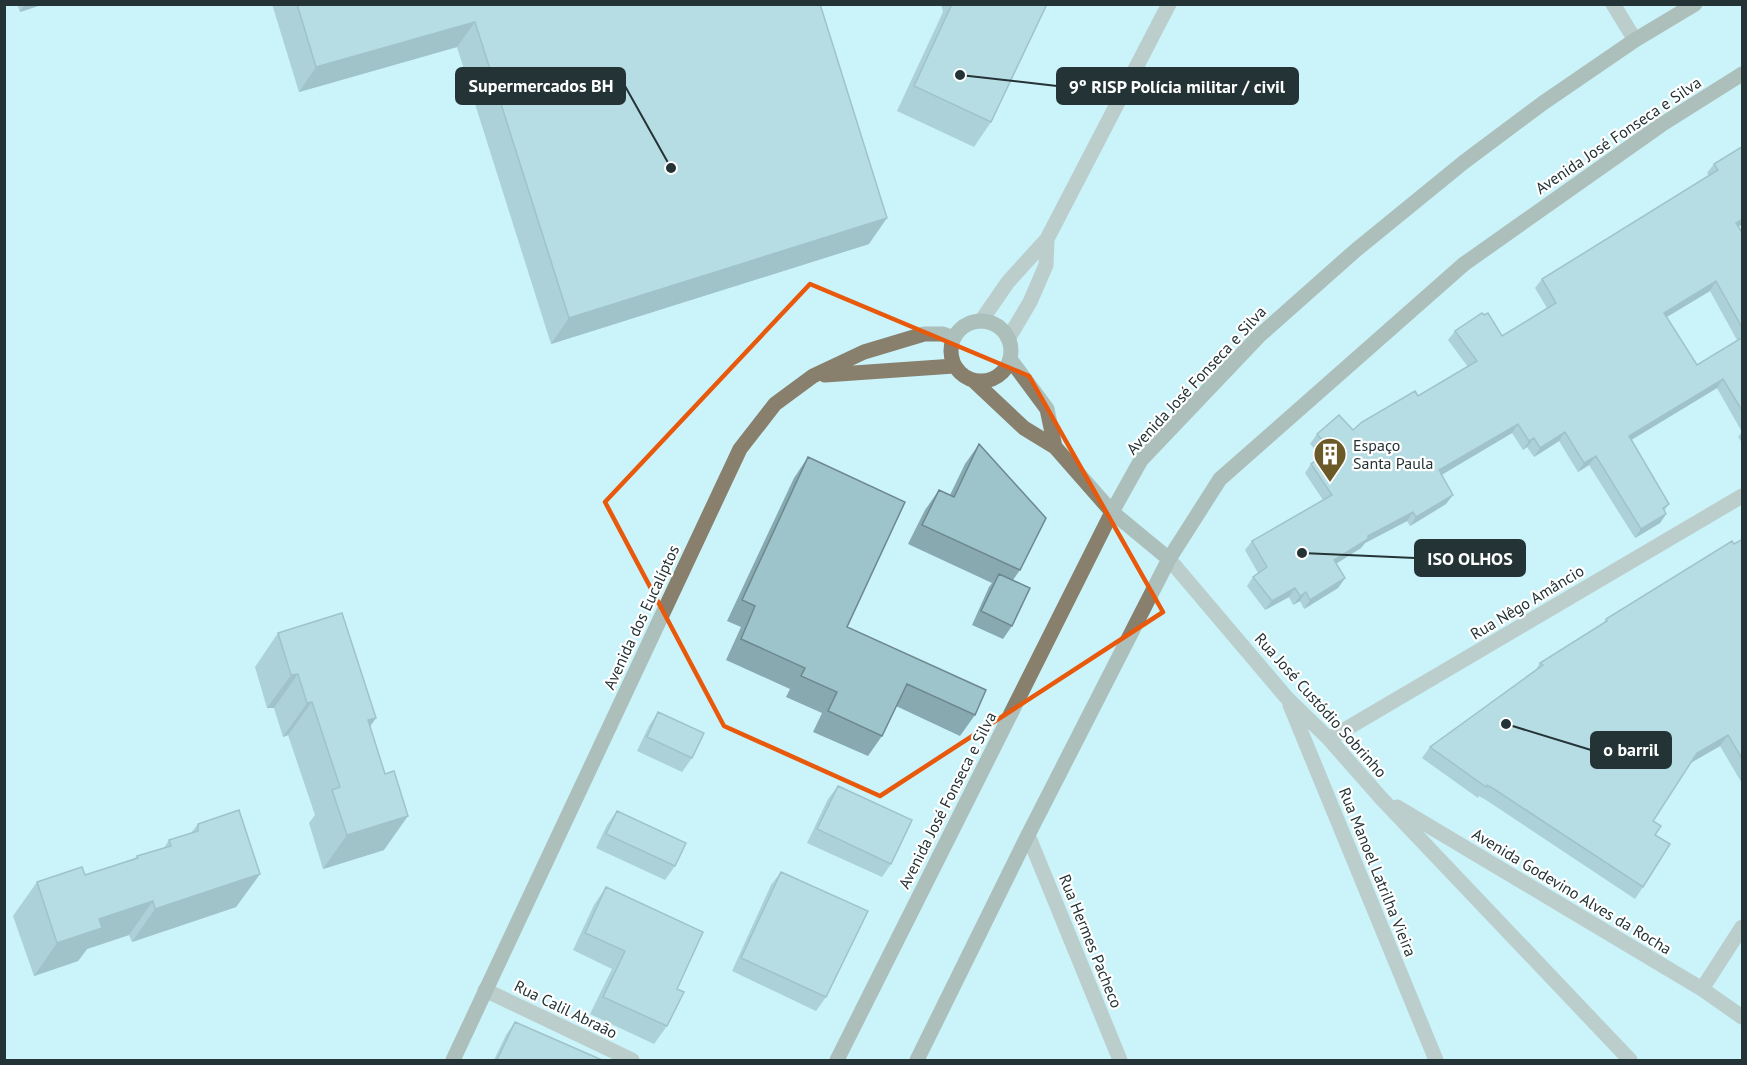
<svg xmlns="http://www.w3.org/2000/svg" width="1747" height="1065" font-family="'PT Sans',sans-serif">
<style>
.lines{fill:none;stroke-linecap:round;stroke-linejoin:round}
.street{stroke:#a8a396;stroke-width:15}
.secondary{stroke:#88806d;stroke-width:15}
.wall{fill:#87a9af;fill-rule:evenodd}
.shaded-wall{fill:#6e898e}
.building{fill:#9dc4cb;stroke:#6e898e;stroke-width:1.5}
.marked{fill:none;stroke:#e8590c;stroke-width:4.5;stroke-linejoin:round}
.labels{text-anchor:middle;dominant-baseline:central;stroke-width:4.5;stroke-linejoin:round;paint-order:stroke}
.street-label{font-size:16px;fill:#243436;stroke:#fff}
.poi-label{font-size:16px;fill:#243436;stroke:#fff;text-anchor:start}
.leader{fill:none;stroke:#243436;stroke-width:2}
.callout-dot{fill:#243436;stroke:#fff;stroke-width:2}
.callout{fill:#243436;stroke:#243436;stroke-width:2}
.callout-label{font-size:18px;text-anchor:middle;font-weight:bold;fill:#fff}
</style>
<rect width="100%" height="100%" fill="#cbf3fa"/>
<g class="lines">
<path class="street" d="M 1613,4 L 1635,40
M 981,321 L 1008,282 L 1047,239 L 1169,4
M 1008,339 L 1030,302 L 1046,265 L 1047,239
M 1169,559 L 1286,697 L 1329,739 L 1381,798 L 1630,1060
M 1290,705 L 1436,1060
M 1329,739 L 1742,496
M 1397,807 L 1702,989 L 1742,1017
M 1028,835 L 1120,1060
M 1702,989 L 1742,927
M 485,990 L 632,1060"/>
<path class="secondary" d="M951 351a30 30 0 1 1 60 0a30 30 0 1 1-60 0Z
M 1010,359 L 1047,409 L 1055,447 L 1112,512 L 1169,559
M 825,375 L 954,366
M 974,381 L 1024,428 L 1055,447
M 453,1060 L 740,449 L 775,404 L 813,376 L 864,352 L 924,334 L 943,334 L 954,338
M 837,1060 L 1112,512 L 1141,460 L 1259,336 L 1356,250 L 1464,162 L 1543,103 L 1635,40 L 1695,4
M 917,1060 L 1028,835 L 1169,559 L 1220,479 L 1464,264 L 1661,125 L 1742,74"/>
</g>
<path class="wall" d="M 17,4 L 44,4 L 20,12 Z
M 272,4 L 820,4 L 869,244 L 551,344 L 457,47 L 299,92 Z
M 941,4 L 1047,4 L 991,122 L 974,147 L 897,111 L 943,12 Z
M 1743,146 L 1738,227 L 1743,234 L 1743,444 L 1738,437 L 1742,432 L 1717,388 L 1631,440 L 1669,504 L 1664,511 L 1666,514 L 1660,523 L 1635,538 L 1589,465 L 1578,472 L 1559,441 L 1534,457 L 1527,447 L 1523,450 L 1512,433 L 1441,475 L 1446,504 L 1410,526 L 1407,521 L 1365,543 L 1361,548 L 1336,564 L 1345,578 L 1338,588 L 1304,609 L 1300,601 L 1293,605 L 1289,597 L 1265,610 L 1247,586 L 1253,577 L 1258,573 L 1245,550 L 1252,541 L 1323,500 L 1305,473 L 1311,464 L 1322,456 L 1310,444 L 1317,434 L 1353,430 L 1418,396 L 1468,367 L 1448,340 L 1455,331 L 1502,336 L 1547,308 L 1535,288 L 1542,279 L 1709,176 L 1707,173 L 1714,164 ZM 1710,291 L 1737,340 L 1697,365 L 1667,317 Z
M 979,444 L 1020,570 L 1013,580 L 1012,626 L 1003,639 L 972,625 L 989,587 L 992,583 L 908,544 L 925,510 L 939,490 L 950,495 L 965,464 Z
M 808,457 L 847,627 L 975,715 L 960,736 L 896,706 L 882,736 L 868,756 L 813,732 L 822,713 L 786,697 L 790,689 L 726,660 L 741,627 L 727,621 L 794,478 Z
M 1743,539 L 1743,785 L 1720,746 L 1690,763 L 1653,821 L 1655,835 L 1643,887 L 1635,899 L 1486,800 L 1479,796 L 1478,798 L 1422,758 L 1430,747 L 1535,671 L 1540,663 L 1603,624 L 1606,619 Z
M 278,633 L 376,718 L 370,726 L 384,850 L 323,869 L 309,823 L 315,815 L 288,735 L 283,737 L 274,708 L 267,708 L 255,667 Z
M 658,712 L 692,758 L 682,772 L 637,751 L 649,726 Z
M 838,786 L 891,864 L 882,877 L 807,843 L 828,799 Z
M 617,811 L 675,866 L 665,880 L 596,848 L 607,825 Z
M 198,824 L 260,874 L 236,907 L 132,942 L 129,935 L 87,949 L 78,961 L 34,976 L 13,916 L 37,882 L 85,875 L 135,858 L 137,856 L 164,848 L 169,840 L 191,833 Z
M 781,872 L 826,997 L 816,1011 L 732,971 L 771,885 Z
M 606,887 L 677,989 L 667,1026 L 654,1044 L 590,1014 L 612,969 L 573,950 L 594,905 Z
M 515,1022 L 602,1060 L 494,1060 L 506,1035 Z"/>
<path class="shaded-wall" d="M 25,4 L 44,4 L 20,12 Z
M 475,22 L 457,47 L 299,92 L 316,67 Z
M 887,218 L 869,244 L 551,344 L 569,318 Z
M 1743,219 L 1743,224 L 1729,232 L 1736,223 Z
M 1716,281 L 1710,291 L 1658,322 L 1664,313 Z
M 1723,379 L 1717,388 L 1623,445 L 1629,436 Z
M 1518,424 L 1512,433 L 1433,480 L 1439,470 Z
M 1565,432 L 1559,441 L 1534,457 L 1540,448 Z
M 1534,438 L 1527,447 L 1523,450 L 1529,441 Z
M 1596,456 L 1589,465 L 1578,472 L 1584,463 Z
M 1453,495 L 1446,504 L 1410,526 L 1416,517 Z
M 1413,512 L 1407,521 L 1365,543 L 1361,548 L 1327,569 L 1334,560 L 1368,536 Z
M 1666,514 L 1660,523 L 1635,538 L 1641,529 Z
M 1345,578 L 1338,588 L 1304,609 L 1310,600 Z
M 1295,588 L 1289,597 L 1265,610 L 1272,601 Z
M 1306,592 L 1300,601 L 1293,605 L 1300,596 Z
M 298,674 L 274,708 L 267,708 L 291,675 Z
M 312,702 L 288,735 L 283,737 L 307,703 Z
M 376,718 L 352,752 L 368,720 Z
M 1728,735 L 1720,746 L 1689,764 L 1697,753 Z
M 408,816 L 384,850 L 323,869 L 347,835 Z
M 260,874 L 236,907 L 132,942 L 155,909 Z
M 153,901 L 129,935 L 87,949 L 78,961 L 34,976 L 57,943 L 99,919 Z"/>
<path class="building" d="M 297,4 L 820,4 L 887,218 L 569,318 L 475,22 L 316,67 Z
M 952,4 L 1047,4 L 991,122 L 914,86 Z
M 1743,146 L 1743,219 L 1736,223 L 1743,234 L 1743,329 L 1716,281 L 1664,313 L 1697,365 L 1743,337 L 1743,412 L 1723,379 L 1629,436 L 1669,504 L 1663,508 L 1666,514 L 1641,529 L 1596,456 L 1584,463 L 1565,432 L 1540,448 L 1534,438 L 1529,441 L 1518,424 L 1439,470 L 1453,495 L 1416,517 L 1413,512 L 1368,536 L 1368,539 L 1334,560 L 1345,578 L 1310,600 L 1306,592 L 1300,596 L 1295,588 L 1272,601 L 1253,577 L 1267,567 L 1252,541 L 1332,495 L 1311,464 L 1331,450 L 1317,434 L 1339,415 L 1353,430 L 1362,422 L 1415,391 L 1418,396 L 1477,361 L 1455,331 L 1482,313 L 1484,315 L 1488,313 L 1502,336 L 1556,303 L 1542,279 L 1718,170 L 1714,164 Z
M 979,444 L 1046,518 L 1020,570 L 922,525 L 939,490 L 954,497 Z
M 808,457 L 905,502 L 847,627 L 986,690 L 975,715 L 907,684 L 882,736 L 828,711 L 837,692 L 801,676 L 805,668 L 741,639 L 755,606 L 742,600 Z
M 1743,539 L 1743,760 L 1728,735 L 1697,753 L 1653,821 L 1661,826 L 1655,835 L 1670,844 L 1643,887 L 1494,789 L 1487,785 L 1486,787 L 1430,747 L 1543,665 L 1540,663 L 1607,621 L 1606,619 L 1732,541 L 1734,544 Z
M 999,574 L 1030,588 L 1012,626 L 981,611 Z
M 342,613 L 376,718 L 368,720 L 385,774 L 394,771 L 408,816 L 347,835 L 332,790 L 340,787 L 312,702 L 307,703 L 298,674 L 291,675 L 278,633 Z
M 658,712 L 704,733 L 692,758 L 647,737 Z
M 838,786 L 912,820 L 891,864 L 817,829 Z
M 239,810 L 260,874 L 155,909 L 153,901 L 99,919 L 102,928 L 57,943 L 37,882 L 82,867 L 85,875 L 138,858 L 137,856 L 171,846 L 169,840 L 198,831 L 198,824 Z
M 617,811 L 686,843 L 675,866 L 606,834 Z
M 781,872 L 868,911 L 826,997 L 741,958 Z
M 606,887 L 703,932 L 677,989 L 684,992 L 667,1026 L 603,997 L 625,951 L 585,933 Z
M 515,1022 L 602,1060 L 497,1060 Z"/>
<path d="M0 0H1747V1065H0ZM 810,284 L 1029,376 L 1163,612 L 880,796 L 724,726 L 605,502 Z" fill="#cbf3fa" fill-opacity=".55" fill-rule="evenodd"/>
<path class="marked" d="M 810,284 L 1029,376 L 1163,612 L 880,796 L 724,726 L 605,502 Z"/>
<defs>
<symbol id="building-pin" viewBox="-11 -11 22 30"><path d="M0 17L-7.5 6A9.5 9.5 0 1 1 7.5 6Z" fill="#6c5928" stroke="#fff"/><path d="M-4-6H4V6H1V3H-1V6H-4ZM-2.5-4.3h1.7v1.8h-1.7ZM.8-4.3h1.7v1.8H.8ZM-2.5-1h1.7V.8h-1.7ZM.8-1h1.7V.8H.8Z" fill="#fff"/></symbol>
</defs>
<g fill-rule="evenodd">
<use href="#building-pin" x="1311" y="435" width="38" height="52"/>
</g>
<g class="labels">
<g class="street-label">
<text transform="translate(1618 135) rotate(-34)">Avenida José Fonseca e Silva</text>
<text transform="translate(1196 380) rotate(-47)">Avenida José Fonseca e Silva</text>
<text transform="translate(1527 602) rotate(-31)">Rua Nêgo Amâncio</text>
<text transform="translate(641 617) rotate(-65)">Avenida dos Eucalíptos</text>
<text transform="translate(1321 705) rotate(48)">Rua José Custódio Sobrinho</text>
<text transform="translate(947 800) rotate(-63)">Avenida José Fonseca e Silva</text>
<text transform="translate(1378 872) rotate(68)">Rua Manoel Latrilha Vieira</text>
<text transform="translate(1572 891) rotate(31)">Avenida Godevino Alves da Rocha</text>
<text transform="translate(1091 941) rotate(68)">Rua Hermes Pacheco</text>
<text transform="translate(566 1009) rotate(26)">Rua Calil Abraão</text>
</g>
<g class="poi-label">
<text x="1353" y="445">Espaço<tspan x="1353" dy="18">Santa Paula</tspan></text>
</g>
</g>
<path class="leader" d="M671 168L625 86M960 75L1057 86M1302 553L1415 558M1506 724L1591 750"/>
<g class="callout-dot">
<circle cx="671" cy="168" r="6"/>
<circle cx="960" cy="75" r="6"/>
<circle cx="1302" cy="553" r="6"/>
<circle cx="1506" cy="724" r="6"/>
</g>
<g class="callout">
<rect x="456" y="68" width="169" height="36" rx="6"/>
<rect x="1057" y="68" width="241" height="36" rx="6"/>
<rect x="1415" y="540" width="110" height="36" rx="6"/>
<rect x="1591" y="732" width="80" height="36" rx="6"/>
</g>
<g class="callout-label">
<text x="541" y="92">Supermercados BH</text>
<text x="1177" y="93">9º RISP Polícia militar / civil</text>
<text x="1470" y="565">ISO OLHOS</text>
<text x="1631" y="756">o barril</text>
</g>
<rect width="1747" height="1065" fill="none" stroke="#243436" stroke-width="12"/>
</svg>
